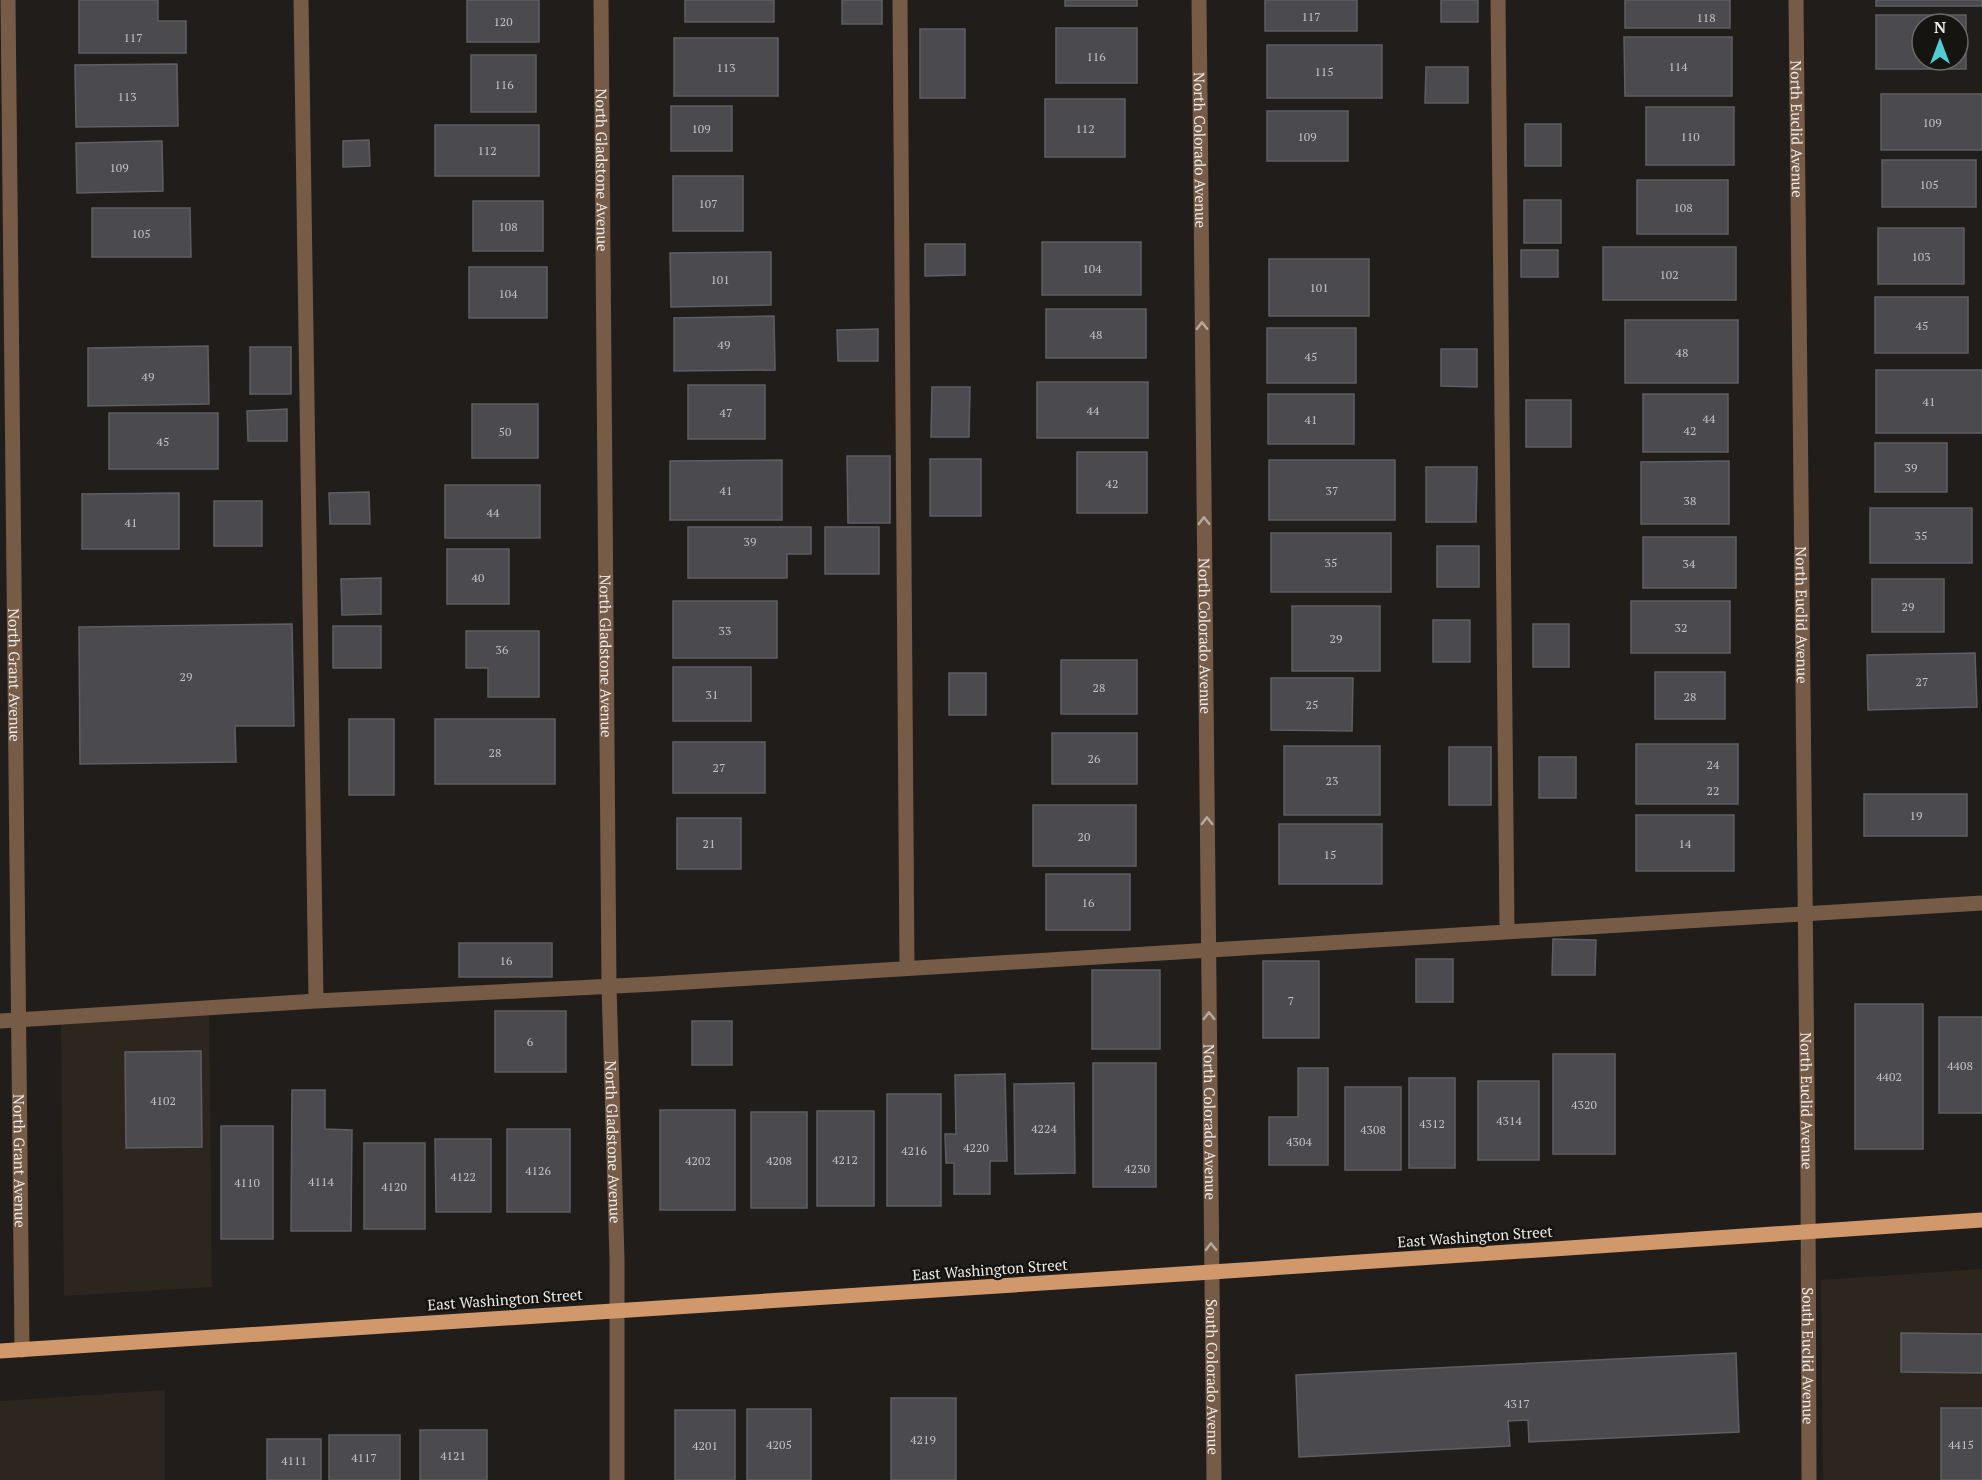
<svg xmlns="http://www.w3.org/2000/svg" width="1982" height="1480" font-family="'PT Serif',serif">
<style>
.built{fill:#2c261e}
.building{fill:#4b4a4f;stroke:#5f5e63;stroke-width:1.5;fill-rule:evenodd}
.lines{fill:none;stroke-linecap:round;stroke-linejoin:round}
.lane{stroke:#765b46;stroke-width:15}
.street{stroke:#765b46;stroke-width:15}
.primary{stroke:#d1986c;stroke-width:15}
.oneway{stroke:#b6a99f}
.labels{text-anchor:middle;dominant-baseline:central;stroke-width:5;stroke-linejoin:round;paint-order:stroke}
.number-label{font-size:12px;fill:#c3c1c1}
.street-label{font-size:15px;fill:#ebe9e7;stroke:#161411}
</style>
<rect width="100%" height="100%" fill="#201d1a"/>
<path class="built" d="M 209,1007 L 212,1287 L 64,1296 L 61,1016 Z
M 1982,1269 L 1982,1480 L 1823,1480 L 1821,1280 Z
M 165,1390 L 165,1480 L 0,1480 L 0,1401 Z"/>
<path class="building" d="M 79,0 L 158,0 L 158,21 L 186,21 L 186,53 L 79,53 Z
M 467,0 L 539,0 L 539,42 L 467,42 Z
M 685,0 L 774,0 L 774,22 L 685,22 Z
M 842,0 L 882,0 L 882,24 L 842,24 Z
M 1065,0 L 1137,0 L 1137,6 L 1065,6 Z
M 1265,0 L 1357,0 L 1357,31 L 1265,31 Z
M 1441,0 L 1478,0 L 1478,22 L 1441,22 Z
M 1625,0 L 1730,0 L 1730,28 L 1625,28 Z
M 1876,0 L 1982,0 L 1982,6 L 1876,6 Z
M 1876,15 L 1966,15 L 1966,69 L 1876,69 ZM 1922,24 L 1958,24 L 1958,60 L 1922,60 Z
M 1056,28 L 1137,28 L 1137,83 L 1056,83 Z
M 920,29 L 965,29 L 965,98 L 920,98 Z
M 1624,37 L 1732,37 L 1732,96 L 1625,96 Z
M 674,38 L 778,38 L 778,96 L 674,96 Z
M 1267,45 L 1382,45 L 1382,98 L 1267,98 Z
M 471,55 L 536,55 L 536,112 L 471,112 Z
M 177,64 L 178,126 L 76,127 L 75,65 Z
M 1426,67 L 1468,67 L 1468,103 L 1425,103 Z
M 1881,94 L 1982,94 L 1982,150 L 1881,150 Z
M 1045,99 L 1125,99 L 1125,157 L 1045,157 Z
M 671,106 L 732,106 L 732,151 L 671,151 Z
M 1646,107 L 1734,107 L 1734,165 L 1646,165 Z
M 1267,111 L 1348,111 L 1348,161 L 1267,161 Z
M 1525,124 L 1561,124 L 1561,166 L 1525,166 Z
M 435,125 L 539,125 L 539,176 L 435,176 Z
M 369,140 L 370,166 L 343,167 L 343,141 Z
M 162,141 L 163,191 L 77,193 L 76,143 Z
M 1882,160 L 1976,160 L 1976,207 L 1882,207 Z
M 673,176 L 743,176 L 743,231 L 673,231 Z
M 1637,180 L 1728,180 L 1728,234 L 1637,234 Z
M 1524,200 L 1561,200 L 1561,243 L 1524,243 Z
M 473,201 L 543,201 L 543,251 L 473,251 Z
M 92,208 L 190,208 L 191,257 L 92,257 Z
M 1878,228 L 1964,228 L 1964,284 L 1878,284 Z
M 1042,242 L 1141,242 L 1141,295 L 1042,295 Z
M 925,244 L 965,244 L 965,275 L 925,276 Z
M 1603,247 L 1736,247 L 1736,300 L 1603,300 Z
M 1521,250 L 1558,250 L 1558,277 L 1521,277 Z
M 771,252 L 771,305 L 671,307 L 670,253 Z
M 1269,259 L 1369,259 L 1369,316 L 1269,316 Z
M 469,267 L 547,267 L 547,318 L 469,318 Z
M 1875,297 L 1968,297 L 1968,353 L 1875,353 Z
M 1046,309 L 1146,309 L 1146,358 L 1046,358 Z
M 774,316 L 775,370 L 674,371 L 674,318 Z
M 1625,320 L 1738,320 L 1738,383 L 1625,383 Z
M 1267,328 L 1356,328 L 1356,383 L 1267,383 Z
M 878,329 L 878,361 L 838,361 L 837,330 Z
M 208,346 L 209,404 L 88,406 L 88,348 Z
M 250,347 L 291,347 L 291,394 L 250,394 Z
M 1441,349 L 1477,349 L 1477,387 L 1441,386 Z
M 1876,370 L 1982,370 L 1982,433 L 1876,433 Z
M 1037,382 L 1148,382 L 1148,438 L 1037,438 Z
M 688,385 L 765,385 L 765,439 L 688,439 Z
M 932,387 L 970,387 L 969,437 L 931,437 Z
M 1268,394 L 1354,394 L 1354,444 L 1268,444 Z
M 1643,394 L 1728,394 L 1728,452 L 1643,452 Z
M 1526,400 L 1571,400 L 1571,447 L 1526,447 Z
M 472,404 L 538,404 L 538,458 L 472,458 Z
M 287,409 L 287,441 L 248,441 L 247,411 Z
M 109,413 L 218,413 L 218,469 L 109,469 Z
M 1875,443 L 1947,443 L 1947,492 L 1875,492 Z
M 1077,452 L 1147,452 L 1147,513 L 1077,513 Z
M 847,456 L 890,456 L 890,523 L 848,523 Z
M 930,459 L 981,459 L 981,516 L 930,516 Z
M 782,460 L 782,520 L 670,520 L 670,461 Z
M 1269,460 L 1395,460 L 1395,520 L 1269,520 Z
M 1729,461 L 1729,524 L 1641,524 L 1641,462 Z
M 1426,467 L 1477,467 L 1476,522 L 1426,522 Z
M 445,485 L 540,485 L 540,538 L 445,538 Z
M 369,492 L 370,524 L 330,524 L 329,493 Z
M 179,493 L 179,549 L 82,549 L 82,494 Z
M 214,501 L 262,501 L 262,546 L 214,546 Z
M 1870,508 L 1972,508 L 1972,563 L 1870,563 Z
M 688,527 L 811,527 L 811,554 L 787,554 L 787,578 L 688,578 Z
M 825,527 L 879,527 L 879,574 L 825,574 Z
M 1271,533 L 1391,533 L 1391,592 L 1271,592 Z
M 1643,537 L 1736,537 L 1736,588 L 1643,588 Z
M 1437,546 L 1479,546 L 1479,587 L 1437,587 Z
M 447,549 L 509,549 L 509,604 L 447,604 Z
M 381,578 L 381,614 L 342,615 L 341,579 Z
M 1872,579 L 1944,579 L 1944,632 L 1872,632 Z
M 673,601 L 777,601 L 777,658 L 673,658 Z
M 1631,601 L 1730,601 L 1730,653 L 1631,653 Z
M 1292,606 L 1380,606 L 1380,671 L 1292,671 Z
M 1433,620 L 1470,620 L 1470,662 L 1433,662 Z
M 292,624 L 294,726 L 235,726 L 236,762 L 80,764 L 79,627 Z
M 1533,624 L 1569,624 L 1569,667 L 1533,667 Z
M 333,626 L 381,626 L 381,668 L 333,668 Z
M 466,631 L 539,631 L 539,697 L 488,697 L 488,668 L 466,668 Z
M 1975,653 L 1977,707 L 1868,710 L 1867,655 Z
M 1061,660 L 1137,660 L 1137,714 L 1061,714 Z
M 673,667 L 751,667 L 751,721 L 673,721 Z
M 1655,672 L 1725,672 L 1725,719 L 1655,719 Z
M 949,673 L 986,673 L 986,715 L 949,715 Z
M 1271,678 L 1353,678 L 1352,731 L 1271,730 Z
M 349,719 L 394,719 L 394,795 L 349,795 Z
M 435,719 L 555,719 L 555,784 L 435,784 Z
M 1052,733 L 1137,733 L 1137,784 L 1052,784 Z
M 673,742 L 765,742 L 765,793 L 673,793 Z
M 1636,744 L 1738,744 L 1738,804 L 1636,804 Z
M 1284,746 L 1380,746 L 1380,815 L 1284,815 Z
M 1449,747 L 1491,747 L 1491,805 L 1449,805 Z
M 1539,757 L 1576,757 L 1576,798 L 1539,798 Z
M 1864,794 L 1967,794 L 1967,836 L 1864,836 Z
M 1033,805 L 1136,805 L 1136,866 L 1033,866 Z
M 1636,815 L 1734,815 L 1734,871 L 1636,871 Z
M 677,818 L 741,818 L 741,869 L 677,869 Z
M 1279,824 L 1382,824 L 1382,884 L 1279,884 Z
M 1046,874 L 1130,874 L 1130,930 L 1046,930 Z
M 1553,939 L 1596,940 L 1595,975 L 1552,975 Z
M 459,943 L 552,943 L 552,977 L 459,977 Z
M 1416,959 L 1453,959 L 1453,1002 L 1416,1002 Z
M 1263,961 L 1319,961 L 1319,1038 L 1263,1038 Z
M 1092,970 L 1160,970 L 1160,1049 L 1092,1049 Z
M 1855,1004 L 1923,1004 L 1923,1149 L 1855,1149 Z
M 495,1011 L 566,1011 L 566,1072 L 495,1072 Z
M 1939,1017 L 1982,1017 L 1982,1113 L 1939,1113 Z
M 692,1021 L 732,1021 L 732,1065 L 692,1065 Z
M 201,1051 L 202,1147 L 126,1148 L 125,1052 Z
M 1553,1054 L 1615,1054 L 1615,1154 L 1553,1154 Z
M 1093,1063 L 1156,1063 L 1156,1187 L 1093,1187 Z
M 1298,1068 L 1328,1068 L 1328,1165 L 1269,1165 L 1269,1117 L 1298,1117 Z
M 1005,1074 L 1007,1161 L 990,1161 L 990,1194 L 954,1194 L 954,1163 L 946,1163 L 945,1134 L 956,1134 L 955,1075 Z
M 1409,1078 L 1455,1078 L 1455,1168 L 1409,1168 Z
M 1478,1081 L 1539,1081 L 1539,1160 L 1478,1160 Z
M 1074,1083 L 1075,1173 L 1015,1174 L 1014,1084 Z
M 1345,1087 L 1401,1087 L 1401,1170 L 1345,1170 Z
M 292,1090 L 325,1090 L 325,1129 L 352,1130 L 351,1231 L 291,1231 Z
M 887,1094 L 941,1094 L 941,1206 L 887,1206 Z
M 660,1110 L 735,1110 L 735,1210 L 660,1210 Z
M 817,1111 L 874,1111 L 874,1206 L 817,1206 Z
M 751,1112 L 807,1112 L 807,1208 L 751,1208 Z
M 221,1126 L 273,1126 L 273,1239 L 221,1239 Z
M 507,1129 L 570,1129 L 570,1212 L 507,1212 Z
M 435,1139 L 491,1139 L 491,1212 L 436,1212 Z
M 364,1143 L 425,1143 L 425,1229 L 364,1229 Z
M 1901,1333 L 1982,1334 L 1982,1373 L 1901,1372 Z
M 1736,1353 L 1739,1432 L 1529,1442 L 1528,1420 L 1508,1421 L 1510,1446 L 1299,1457 L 1296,1375 Z
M 891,1398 L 956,1398 L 956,1480 L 891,1480 Z
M 1941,1408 L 1982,1408 L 1982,1480 L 1941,1480 Z
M 747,1409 L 811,1409 L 811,1480 L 747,1480 Z
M 675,1410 L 735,1410 L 735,1480 L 675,1480 Z
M 420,1430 L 487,1430 L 487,1480 L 420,1480 Z
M 329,1435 L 400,1435 L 400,1480 L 329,1480 Z
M 267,1439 L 321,1439 L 321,1480 L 267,1480 Z"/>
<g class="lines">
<path class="lane" d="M 301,0 L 316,1001
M 900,0 L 907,968
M 1498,0 L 1507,930
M 0,1021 L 316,1001 L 655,984 L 1982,903"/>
<g class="street">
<path id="s1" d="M 8,0 L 22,1350"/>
<path id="s2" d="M 601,0 L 609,986 L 617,1259 L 617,1480"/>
<path id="s3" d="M 1199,0 L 1214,1480"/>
<path id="s4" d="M 1796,0 L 1808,1181 L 1809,1480"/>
</g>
<path class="primary" d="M 0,1351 L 1212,1272 L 1982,1220"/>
</g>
<defs><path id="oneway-chevron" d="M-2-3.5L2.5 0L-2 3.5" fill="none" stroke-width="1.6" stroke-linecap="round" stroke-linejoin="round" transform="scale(1.5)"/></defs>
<g class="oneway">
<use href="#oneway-chevron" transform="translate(1202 326) rotate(-91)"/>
<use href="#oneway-chevron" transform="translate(1204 521) rotate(-91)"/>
<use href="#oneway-chevron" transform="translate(1207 821) rotate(-91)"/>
<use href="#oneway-chevron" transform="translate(1209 1016) rotate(-91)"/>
<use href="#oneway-chevron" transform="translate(1211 1247) rotate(-91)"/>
</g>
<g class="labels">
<g class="number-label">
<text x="1311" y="16">117</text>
<text x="1706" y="17">118</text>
<text x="503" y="21">120</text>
<text x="133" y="37">117</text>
<text x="1096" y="56">116</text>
<text x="1678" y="66">114</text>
<text x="726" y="67">113</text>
<text x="1324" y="71">115</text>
<text x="504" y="84">116</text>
<text x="127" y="96">113</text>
<text x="1932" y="122">109</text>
<text x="701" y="128">109</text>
<text x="1085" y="128">112</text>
<text x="1307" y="136">109</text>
<text x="1690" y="136">110</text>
<text x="487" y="150">112</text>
<text x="119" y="167">109</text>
<text x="1929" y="184">105</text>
<text x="708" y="203">107</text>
<text x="1683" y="207">108</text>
<text x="508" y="226">108</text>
<text x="141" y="233">105</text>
<text x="1921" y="256">103</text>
<text x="1092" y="268">104</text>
<text x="1669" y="274">102</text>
<text x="720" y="279">101</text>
<text x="1319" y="287">101</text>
<text x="508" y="293">104</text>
<text x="1922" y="325">45</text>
<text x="1096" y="334">48</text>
<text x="724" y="344">49</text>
<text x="1682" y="352">48</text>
<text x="1311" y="356">45</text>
<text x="148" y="376">49</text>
<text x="1929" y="401">41</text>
<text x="1093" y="410">44</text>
<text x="726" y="412">47</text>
<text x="1709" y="418">44</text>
<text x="1311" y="419">41</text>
<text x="1690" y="430">42</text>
<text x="505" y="431">50</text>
<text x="163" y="441">45</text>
<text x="1911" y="467">39</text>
<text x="1112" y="483">42</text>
<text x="726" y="490">41</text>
<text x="1332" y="490">37</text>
<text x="1690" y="500">38</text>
<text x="493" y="512">44</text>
<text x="131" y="522">41</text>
<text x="1921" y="535">35</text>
<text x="750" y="541">39</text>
<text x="1331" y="562">35</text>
<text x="1689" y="563">34</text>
<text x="478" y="577">40</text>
<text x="1908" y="606">29</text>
<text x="1681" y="627">32</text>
<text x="725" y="630">33</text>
<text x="1336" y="638">29</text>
<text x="502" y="649">36</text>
<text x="186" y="676">29</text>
<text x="1922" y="681">27</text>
<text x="1099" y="687">28</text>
<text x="712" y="694">31</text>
<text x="1690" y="696">28</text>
<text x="1312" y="704">25</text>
<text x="495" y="752">28</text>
<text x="1094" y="758">26</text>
<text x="1713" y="764">24</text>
<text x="719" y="767">27</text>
<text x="1332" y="780">23</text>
<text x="1713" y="790">22</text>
<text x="1916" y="815">19</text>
<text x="1084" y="836">20</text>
<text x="709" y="843">21</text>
<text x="1685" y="843">14</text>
<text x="1330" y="854">15</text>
<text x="1088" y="902">16</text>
<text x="506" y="960">16</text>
<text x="1291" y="1000">7</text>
<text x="530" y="1041">6</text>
<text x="1960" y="1065">4408</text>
<text x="1889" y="1076">4402</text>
<text x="163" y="1100">4102</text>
<text x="1584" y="1104">4320</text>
<text x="1509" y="1120">4314</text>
<text x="1432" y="1123">4312</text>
<text x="1044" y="1128">4224</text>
<text x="1373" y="1129">4308</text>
<text x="1299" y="1141">4304</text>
<text x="976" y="1147">4220</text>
<text x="914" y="1150">4216</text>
<text x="845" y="1159">4212</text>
<text x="698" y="1160">4202</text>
<text x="779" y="1160">4208</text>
<text x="1137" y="1168">4230</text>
<text x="538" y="1170">4126</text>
<text x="463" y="1176">4122</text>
<text x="321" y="1181">4114</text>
<text x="247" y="1182">4110</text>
<text x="394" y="1186">4120</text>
<text x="1517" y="1403">4317</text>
<text x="923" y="1439">4219</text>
<text x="779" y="1444">4205</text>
<text x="1961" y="1444">4415</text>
<text x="705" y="1445">4201</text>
<text x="453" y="1455">4121</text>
<text x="364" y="1457">4117</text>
<text x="294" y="1460">4111</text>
</g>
<g class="street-label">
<text stroke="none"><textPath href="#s4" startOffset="129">North Euclid Avenue</textPath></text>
<text stroke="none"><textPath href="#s3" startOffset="150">North Colorado Avenue</textPath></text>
<text stroke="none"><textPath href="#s2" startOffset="170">North Gladstone Avenue</textPath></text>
<text stroke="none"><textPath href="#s4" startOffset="615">North Euclid Avenue</textPath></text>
<text stroke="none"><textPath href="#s3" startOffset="636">North Colorado Avenue</textPath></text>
<text stroke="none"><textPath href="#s2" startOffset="656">North Gladstone Avenue</textPath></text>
<text stroke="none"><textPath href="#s1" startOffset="675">North Grant Avenue</textPath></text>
<text stroke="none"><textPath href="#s4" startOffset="1101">North Euclid Avenue</textPath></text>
<text stroke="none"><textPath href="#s3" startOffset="1122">North Colorado Avenue</textPath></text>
<text stroke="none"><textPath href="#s2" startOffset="1142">North Gladstone Avenue</textPath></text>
<text stroke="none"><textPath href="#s1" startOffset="1161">North Grant Avenue</textPath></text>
<text transform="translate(1475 1236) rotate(-4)">East Washington Street</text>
<text transform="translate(990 1269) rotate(-4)">East Washington Street</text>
<text transform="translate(505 1299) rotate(-4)">East Washington Street</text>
<text stroke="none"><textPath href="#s4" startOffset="1356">South Euclid Avenue</textPath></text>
<text stroke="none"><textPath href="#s3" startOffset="1377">South Colorado Avenue</textPath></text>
</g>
</g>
<g transform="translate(1940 42)"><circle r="28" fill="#161411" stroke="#6b6967" stroke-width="1.5"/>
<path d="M0-4.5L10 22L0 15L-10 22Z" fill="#51ccd3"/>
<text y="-9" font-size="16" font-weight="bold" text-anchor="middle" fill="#ebe9e7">N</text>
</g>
</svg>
